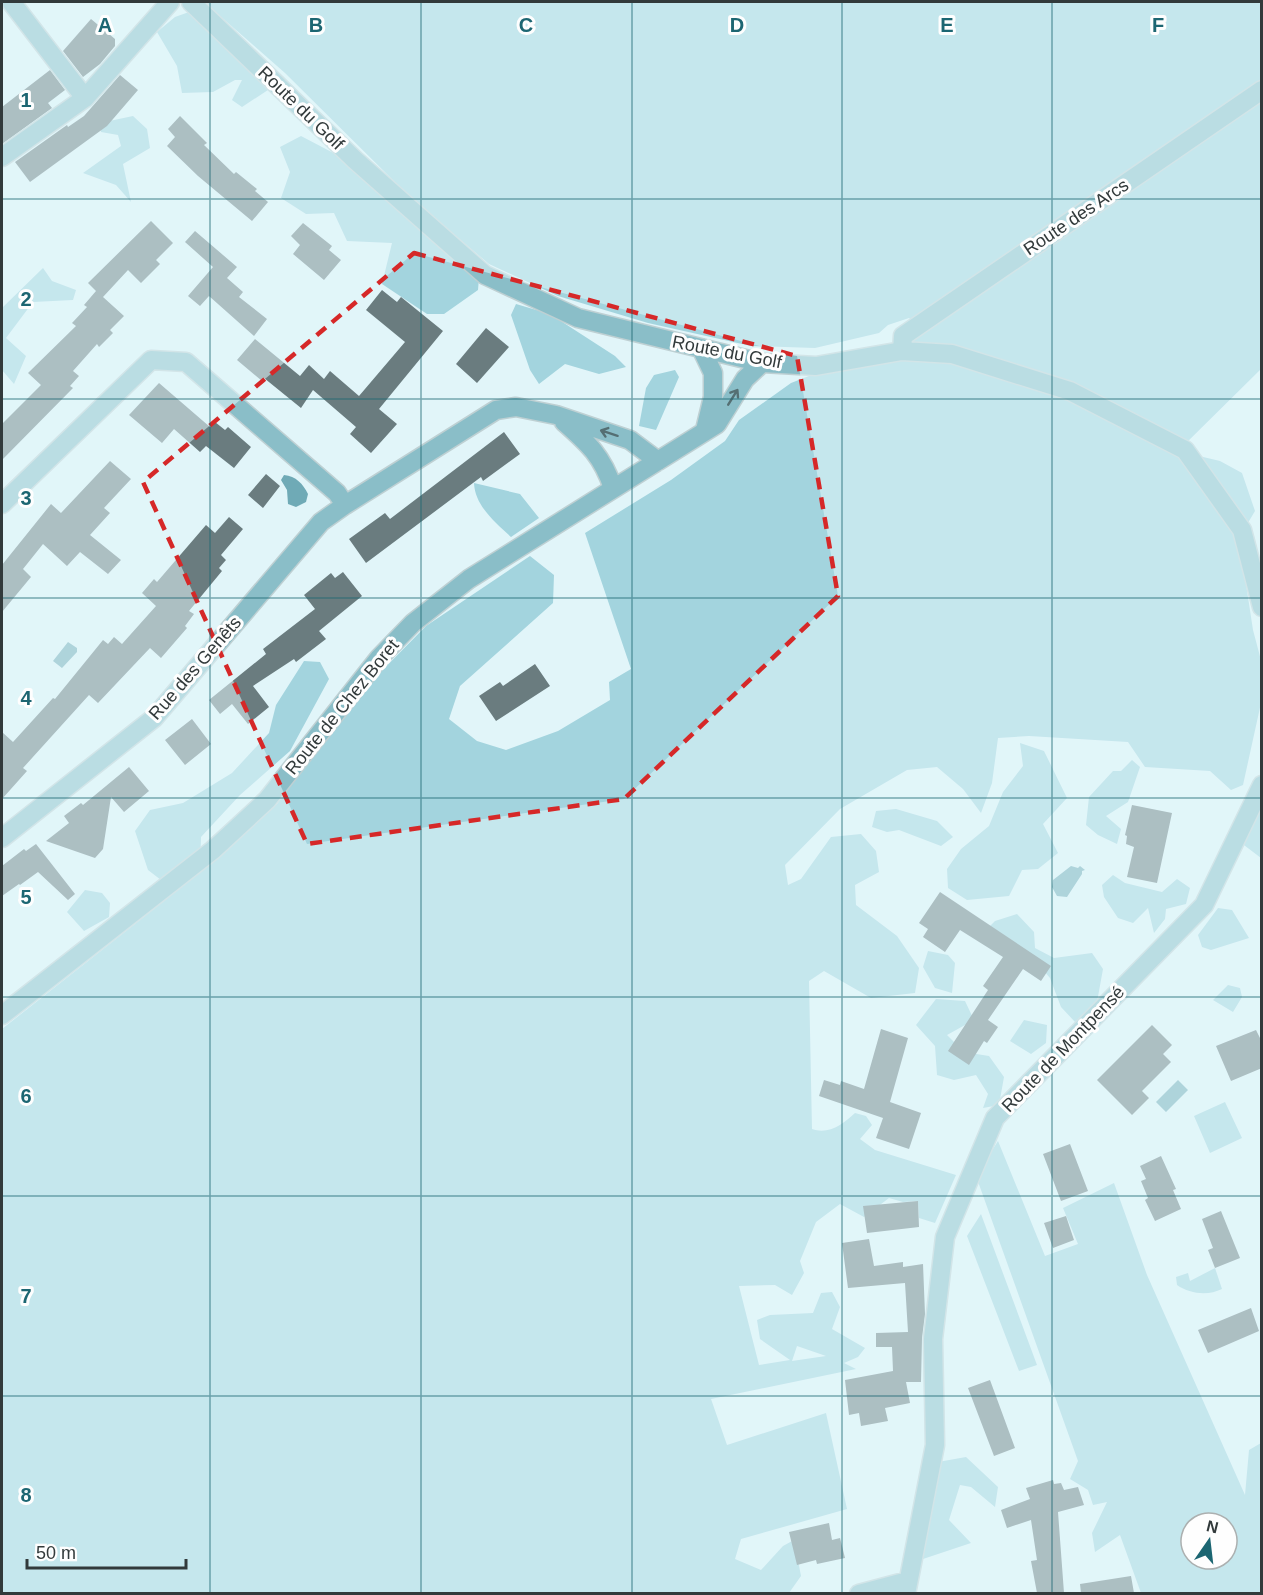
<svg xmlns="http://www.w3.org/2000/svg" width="1263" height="1595" font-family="Arial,sans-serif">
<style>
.green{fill:#a3d4de;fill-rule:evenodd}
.water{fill:#6faab6}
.building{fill:#6a7c7f}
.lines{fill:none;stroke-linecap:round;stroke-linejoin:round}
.street-casing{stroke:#bed0d3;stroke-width:21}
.street{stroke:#8abec8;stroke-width:18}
.oneway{stroke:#556f73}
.marked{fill:none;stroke:#d62828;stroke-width:4.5;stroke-dasharray:12 8;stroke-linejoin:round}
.grid{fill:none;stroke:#1c6672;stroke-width:1.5;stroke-opacity:0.55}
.labels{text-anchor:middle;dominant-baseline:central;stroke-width:6;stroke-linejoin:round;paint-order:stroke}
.street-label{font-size:18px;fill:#323a3b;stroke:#fefefe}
.grid-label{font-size:20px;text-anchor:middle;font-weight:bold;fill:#1c6672;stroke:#fefefe;stroke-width:6;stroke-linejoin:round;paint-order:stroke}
</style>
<rect width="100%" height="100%" fill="#e1f5f9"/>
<path class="green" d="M 204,2 L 1261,2 L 1261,369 L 1178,451 L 1220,461 L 1242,473 L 1255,511 L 1239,538 L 1253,630 L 1262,664 L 1261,703 L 1243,785 L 1231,790 L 1210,771 L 1145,767 L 1128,742 L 1029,736 L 998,738 L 992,783 L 981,813 L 963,789 L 937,767 L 907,770 L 840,809 L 785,865 L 788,885 L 801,879 L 831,837 L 861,834 L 876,851 L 879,872 L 855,885 L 856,905 L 897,936 L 919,968 L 915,993 L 871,998 L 824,971 L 809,981 L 812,1129 C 829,1135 843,1124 855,1113 L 866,1116 L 872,1125 L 860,1139 L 875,1150 L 956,1175 L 935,1223 L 919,1218 L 918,1201 L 903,1202 L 889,1198 L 864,1217 L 840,1204 L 816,1222 L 800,1261 L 804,1273 L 792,1295 L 775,1285 L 739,1286 L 759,1365 L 790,1360 L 760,1339 L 757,1320 L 770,1315 L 813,1313 L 821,1293 L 832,1292 L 840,1307 L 832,1329 L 865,1348 L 858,1357 L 844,1363 L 856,1369 L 711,1399 L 727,1445 L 826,1413 L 847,1509 L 741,1539 L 735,1559 L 761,1570 L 783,1546 L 794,1540 L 801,1576 L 789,1593 L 2,1594 L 2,1029 L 164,901 L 161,880 L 148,870 L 135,831 L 150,810 L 183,803 L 232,773 L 269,733 L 276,705 L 304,661 L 320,662 L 329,679 L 290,751 L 240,795 L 201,837 L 200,870 L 277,804 L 358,695 L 426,626 L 530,556 L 554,575 L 553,603 L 460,686 L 449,719 L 477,741 L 506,750 L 558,731 L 610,700 L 609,682 L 631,669 L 585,533 L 671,480 L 725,441 L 739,420 L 791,383 L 924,331 L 909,318 L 888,325 L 879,333 L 815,348 L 751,346 L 648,323 L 558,296 L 489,264 L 411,198 L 285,73 ZM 797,1346 L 826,1356 L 792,1361 Z
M 189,12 L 197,15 L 271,88 L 242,107 L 232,100 L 242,80 L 235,80 L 213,92 L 182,93 L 177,66 L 157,32 L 175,17 Z
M 133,116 L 147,129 L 150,148 L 123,164 L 131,202 L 116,185 L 83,173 L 121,146 L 118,135 L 101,132 L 100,123 Z
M 301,136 L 343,158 L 479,278 L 478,290 L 444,314 L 427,314 L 382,284 L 392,243 L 347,241 L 334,213 L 306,214 L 281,198 L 290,172 L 280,147 Z
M 43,268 L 52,281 L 76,290 L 73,300 L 33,302 L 6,338 L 26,356 L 14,384 L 2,370 L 2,308 Z
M 516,304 L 550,314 L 615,356 L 626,367 L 599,374 L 565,364 L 539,384 L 530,370 L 511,315 Z
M 675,370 L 679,377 L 656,430 L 639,426 L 646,388 L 654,375 Z
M 474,483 L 520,494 L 539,518 L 511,537 C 495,522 475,506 474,483 Z
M 1020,743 L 1044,751 L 1067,798 L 1043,824 L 1058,853 L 1038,869 L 1022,870 L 1009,896 L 967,900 L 948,888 L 947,869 L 961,849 L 989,826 L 1003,792 L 1023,766 Z
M 1132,760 L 1140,767 L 1128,802 L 1106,816 L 1121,829 L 1117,844 L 1098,835 L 1086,825 L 1089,797 L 1113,771 L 1121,771 Z
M 1261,785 L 1261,858 L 1236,839 Z
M 896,809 L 937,821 L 953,837 L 941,846 L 899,830 L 887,832 L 872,827 L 876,811 Z
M 1113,875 L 1125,883 L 1162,892 L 1177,879 L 1190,888 L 1186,904 L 1166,909 L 1165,919 L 1154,933 L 1148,908 L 1133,923 L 1118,918 L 1104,897 L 1102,885 Z
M 85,890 L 102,893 L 110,903 L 109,917 L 84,931 L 67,912 Z
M 1218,908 L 1232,910 L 1249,938 L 1211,950 L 1202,947 L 1198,935 Z
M 1017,914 L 1034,932 L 1035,948 L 1054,958 L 1092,953 L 1103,969 L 1097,1002 L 1076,1023 L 1061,1007 L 1050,978 L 1037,963 L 988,928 L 995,921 Z
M 928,951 L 948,955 L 955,963 L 952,993 L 935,988 L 923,967 Z
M 1228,985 L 1240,988 L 1242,997 L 1233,1012 L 1213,1000 Z
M 936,999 L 965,1001 L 974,1020 L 947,1035 L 964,1052 L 989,1056 L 1004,1077 L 999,1105 L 983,1108 L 988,1094 L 976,1075 L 954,1080 L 937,1075 L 935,1046 L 916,1025 Z
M 1024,1020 L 1047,1025 L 1046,1043 L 1031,1054 L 1010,1041 Z
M 1225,1102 L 1242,1138 L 1210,1153 L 1194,1116 Z
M 998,1141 L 1045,1256 L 1078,1244 L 1063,1208 L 1114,1183 L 1147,1275 L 1245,1495 L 1249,1450 L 1261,1443 L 1261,1593 L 1141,1593 L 1120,1535 L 1095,1552 L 1092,1533 L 1107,1502 L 1093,1505 L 1088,1490 L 1070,1479 L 1078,1461 L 976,1176 ZM 1191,1523 L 1227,1523 L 1227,1559 L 1191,1559 Z
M 981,1214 L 1037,1365 L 1019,1371 L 967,1236 Z
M 1215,1268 L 1222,1289 C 1208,1296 1190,1294 1177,1285 L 1176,1277 L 1188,1273 L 1190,1281 Z
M 966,1457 L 998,1487 L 995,1507 L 971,1487 L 960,1485 L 949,1520 L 971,1543 L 920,1560 L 938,1462 Z"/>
<path class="water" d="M 284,475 C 296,476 303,484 308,494 L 306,502 L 296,507 L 288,504 L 287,490 L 281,480 Z
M 68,642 L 77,648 L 77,652 L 62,668 L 53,661 Z
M 1071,866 L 1078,868 L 1080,866 L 1085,870 L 1082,871 L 1082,874 L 1067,897 L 1057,896 L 1052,887 L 1053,880 Z
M 1178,1080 L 1188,1090 L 1166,1112 L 1156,1102 Z"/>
<path class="building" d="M 91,19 L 115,39 L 115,46 L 100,64 L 83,77 L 63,51 Z
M 50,70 L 65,90 L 48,103 L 52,108 L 2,144 L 2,107 Z
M 120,75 L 138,90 L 107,126 L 30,182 L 15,162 L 67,125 L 68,127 L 84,116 Z
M 180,116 L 207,143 L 204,145 L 234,174 L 236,172 L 257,189 L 255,191 L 268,202 L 252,221 L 198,176 L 167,146 L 175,137 L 168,129 Z
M 151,221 L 173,243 L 156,260 L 160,264 L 141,283 L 128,270 L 103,297 L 124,316 L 110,330 L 113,333 L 99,347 L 97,344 L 73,371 L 79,376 L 70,386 L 73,388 L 2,460 L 2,424 L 41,385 L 28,373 L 76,326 L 72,323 L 87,307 L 84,305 L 96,291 L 88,283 Z
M 303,223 L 332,246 L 329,250 L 341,260 L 324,280 L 293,254 L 300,245 L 291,236 Z
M 195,231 L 237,267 L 227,278 L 243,292 L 239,297 L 267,319 L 254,336 L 209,296 L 200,306 L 188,296 L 213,267 L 185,242 Z
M 382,290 L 397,302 L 401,297 L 443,331 L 379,409 L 397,424 L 371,453 L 350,434 L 356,427 L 313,390 L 301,408 L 264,378 L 262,381 L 237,360 L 255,339 L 300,376 L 309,365 L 324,379 L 330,371 L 359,396 L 405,342 L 366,310 Z
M 486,328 L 509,347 L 477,383 L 456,364 Z
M 159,383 L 210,427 L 215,422 L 225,430 L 228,427 L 251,447 L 234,468 L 206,446 L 200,452 L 174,429 L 162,443 L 129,415 Z
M 504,432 L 520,454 L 483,481 L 481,477 L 366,563 L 349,539 L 385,513 L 390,519 Z
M 110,461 L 131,479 L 104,508 L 110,513 L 90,535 L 121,560 L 108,574 L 80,552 L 67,566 L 43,544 L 23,569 L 31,577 L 2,612 L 2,565 L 51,504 L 61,513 Z
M 266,474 L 280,486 L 263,508 L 248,495 Z
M 229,517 L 243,529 L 221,555 L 226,560 L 219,568 L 222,571 L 189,611 L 194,614 L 185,626 L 187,628 L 161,658 L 150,648 L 98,703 L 89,695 L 23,768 L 27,771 L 2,799 L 2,732 L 13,742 L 53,698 L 55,699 L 103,640 L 108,644 L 114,637 L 122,644 L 156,606 L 142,593 L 154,579 L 157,582 L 206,525 L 215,533 Z
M 343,572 L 362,596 L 319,631 L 326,639 L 296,662 L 294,659 L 253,686 L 269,707 L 248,724 L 232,704 L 220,714 L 209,700 L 266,654 L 263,649 L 315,609 L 304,595 L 331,573 L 335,578 Z
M 535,664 L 550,686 L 496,721 L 479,696 L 500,682 L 503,686 Z
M 192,719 L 211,744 L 185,765 L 165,740 Z
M 129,767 L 149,791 L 124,812 L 111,797 L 103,849 L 95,858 L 46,841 L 69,823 L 64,816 L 81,803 L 83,805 Z
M 1132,805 L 1172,813 L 1157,883 L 1127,877 L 1134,847 L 1126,844 L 1127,836 L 1125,835 Z
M 36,844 L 75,894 L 68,900 L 38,872 L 20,885 L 19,884 L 2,896 L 2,866 L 24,849 L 26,851 Z
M 940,892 L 1051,966 L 1041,981 L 1023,969 L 988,1020 L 998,1027 L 987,1043 L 984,1041 L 969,1065 L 948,1051 L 988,990 L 983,986 L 1003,957 L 960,930 L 945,952 L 923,937 L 928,929 L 919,923 Z
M 1152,1025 L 1172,1045 L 1163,1054 L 1171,1062 L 1142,1091 L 1149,1098 L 1132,1115 L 1097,1080 Z
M 881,1029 L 908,1038 L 890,1102 L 921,1113 L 909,1149 L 876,1138 L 883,1118 L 819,1096 L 824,1080 L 840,1085 L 841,1081 L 864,1089 Z
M 1256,1030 L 1262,1042 L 1262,1068 L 1231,1081 L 1216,1046 Z
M 1070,1144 L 1088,1191 L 1061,1201 L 1043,1154 Z
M 1161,1156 L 1176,1189 L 1173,1190 L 1181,1209 L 1155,1221 L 1145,1200 L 1148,1198 L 1141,1181 L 1146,1179 L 1140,1166 Z
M 918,1201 L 919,1227 L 867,1233 L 863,1206 Z
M 1221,1211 L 1240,1258 L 1215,1268 L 1208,1250 L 1213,1248 L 1202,1219 Z
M 1066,1216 L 1074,1240 L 1053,1248 L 1044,1223 Z
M 869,1239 L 874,1266 L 903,1262 L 903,1267 L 923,1264 L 925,1314 L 922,1338 L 921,1382 L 906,1382 L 910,1403 L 885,1408 L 888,1421 L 861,1426 L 859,1413 L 849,1415 L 845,1380 L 893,1371 L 892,1347 L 876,1347 L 876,1333 L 908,1332 L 905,1283 L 848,1288 L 842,1243 Z
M 1251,1308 L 1259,1331 L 1208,1353 L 1198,1330 Z
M 990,1380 L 1015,1448 L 994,1456 L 968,1388 Z
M 1053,1480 L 1054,1484 L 1061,1483 L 1064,1490 L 1078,1487 L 1084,1505 L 1058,1512 L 1064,1593 L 1037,1593 L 1031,1561 L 1037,1560 L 1031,1520 L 1007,1528 L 1001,1510 L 1030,1499 L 1026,1488 Z
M 829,1523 L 832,1540 L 840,1538 L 845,1558 L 817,1564 L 816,1560 L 797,1565 L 789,1532 Z
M 1131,1576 L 1134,1593 L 1081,1593 L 1080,1584 Z"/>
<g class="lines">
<defs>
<path id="street" d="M 191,2 L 355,160 L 485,275 L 578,318 L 762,363 L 816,366 L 902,351 L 952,354 L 1070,391 L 1185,450 L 1242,530 L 1262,607
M 12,3 L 85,98
M 2,157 L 85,98 L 170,2
M 701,348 L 713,373 L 713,397 L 705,430
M 902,351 L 903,336 L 1262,90
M 564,422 C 589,444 602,456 613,488
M 2,504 L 151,360 L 186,362 L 337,493 L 345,505
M 2,838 L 154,718 L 321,522 L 345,505 L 496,410 L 516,407 L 556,415 L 630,440 L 658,461
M 2,1015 L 213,850 L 267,800 L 379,658 L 413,623 L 469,579 L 717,424 L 745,379 L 762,363
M 859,1594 L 908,1581
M 906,1594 L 935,1445 L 933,1339 L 945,1237 L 995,1118 L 1204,905 L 1262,785"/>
</defs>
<use href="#street" class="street-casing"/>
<use href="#street" class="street"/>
</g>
<defs><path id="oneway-shaft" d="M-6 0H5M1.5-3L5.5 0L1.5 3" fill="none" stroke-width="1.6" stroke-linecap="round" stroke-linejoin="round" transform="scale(1.5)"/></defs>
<g class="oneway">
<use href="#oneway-shaft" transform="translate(733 397) rotate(-58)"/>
<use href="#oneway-shaft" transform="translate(609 433) rotate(-162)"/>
</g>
<path d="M0 0H1263V1595H0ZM 414,253 L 797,356 L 838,596 L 624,799 L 307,844 L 143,482 Z" fill="#e1f5f9" fill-opacity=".55" fill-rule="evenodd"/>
<path class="marked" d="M 414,253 L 797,356 L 838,596 L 624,799 L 307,844 L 143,482 Z"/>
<path class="grid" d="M 210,2 L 210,1594M 421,2 L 421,1594M 632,2 L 632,1594M 842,2 L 842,1594M 1052,2 L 1052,1594M 2,199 L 1262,199M 2,399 L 1262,399M 2,598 L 1262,598M 2,798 L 1262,798M 2,997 L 1262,997M 2,1196 L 1262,1196M 2,1396 L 1262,1396"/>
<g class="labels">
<g class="street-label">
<text transform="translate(301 108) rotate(44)">Route du Golf</text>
<text transform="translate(1076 217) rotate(-34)">Route des Arcs</text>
<text transform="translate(727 352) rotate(11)">Route du Golf</text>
<text transform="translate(195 668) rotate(-49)">Rue des Genêts</text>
<text transform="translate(342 707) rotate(-51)">Route de Chez Boret</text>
<text transform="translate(1063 1049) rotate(-46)">Route de Montpensé</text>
</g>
</g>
<g class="grid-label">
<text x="105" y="32">A</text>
<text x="316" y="32">B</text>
<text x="526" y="32">C</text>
<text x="737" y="32">D</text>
<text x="947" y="32">E</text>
<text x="1158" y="32">F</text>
<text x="26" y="107">1</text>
<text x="26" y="306">2</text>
<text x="26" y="505">3</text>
<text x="26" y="705">4</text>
<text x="26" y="904">5</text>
<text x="26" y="1103">6</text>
<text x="26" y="1303">7</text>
<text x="26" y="1502">8</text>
</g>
<rect width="1263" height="1595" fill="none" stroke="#323a3b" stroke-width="6"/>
<g transform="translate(1209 1541) rotate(14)"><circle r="28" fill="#fefefe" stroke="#acb0b0" stroke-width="1.5"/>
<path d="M0-4.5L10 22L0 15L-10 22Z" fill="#1c6672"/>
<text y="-9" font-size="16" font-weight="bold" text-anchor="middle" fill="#323a3b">N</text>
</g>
<path d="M27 1559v9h159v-9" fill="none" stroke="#323a3b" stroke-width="3"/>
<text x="36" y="1559" font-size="18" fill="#323a3b" stroke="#fefefe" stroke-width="4.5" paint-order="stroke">50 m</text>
</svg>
